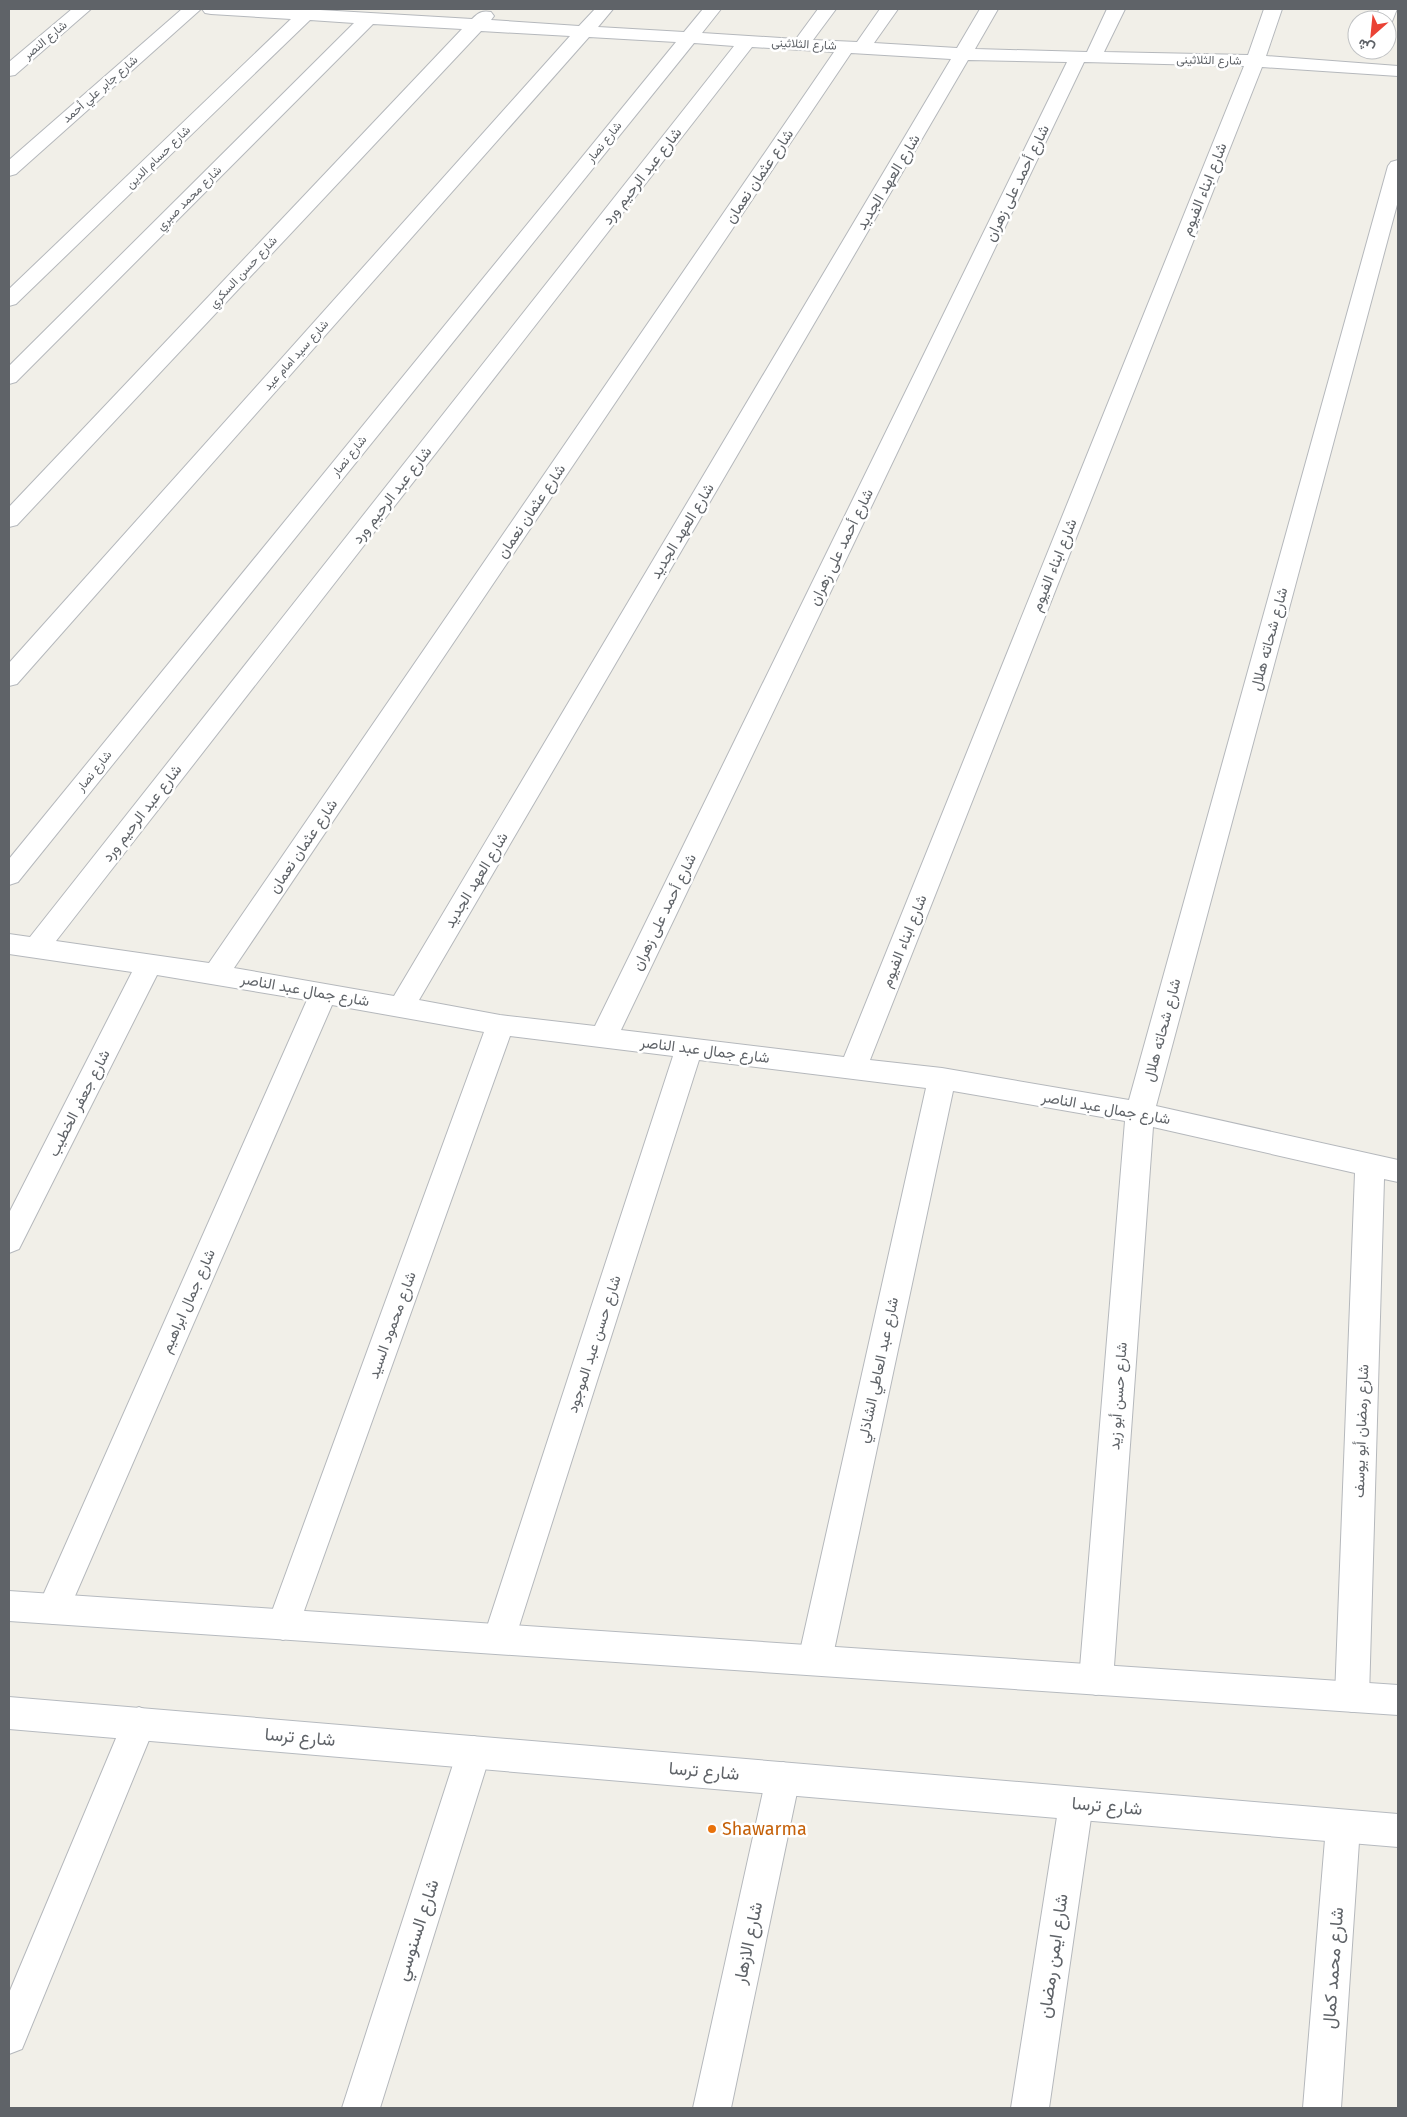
<svg xmlns="http://www.w3.org/2000/svg" width="1407" height="2117" font-family="'Fira Sans',Vazirmatn,sans-serif">
<style>
.lines{fill:none;stroke-linecap:round;stroke-linejoin:round}
.minor-casing{stroke:#b5b8bc;stroke-width:2}
.secondary-casing{stroke:#b6babf;stroke-width:2}
.minor{fill:#fff;fill-rule:evenodd}
.secondary{fill:#fff;fill-rule:evenodd}
.food-dot{fill:#e8710a;stroke:#fff;stroke-width:2}
.labels{text-anchor:middle;dominant-baseline:central;stroke-width:5;stroke-linejoin:round;paint-order:stroke}
.far-street-label{font-size:12px;fill:#5f6368;stroke:#fff}
.street-label{font-size:15px;fill:#5f6368;stroke:#fff}
.near-street-label{font-size:18px;fill:#5f6368;stroke:#fff}
.near-food-label{font-size:18px;fill:#c56008;stroke:#fff;text-anchor:start}
</style>
<rect width="100%" height="100%" fill="#f1efe8"/>
<g class="lines">
<defs>
<path id="minor" d="M 72,9 L 91,9 L 15,75 L 9,76 L 9,62 Z
M 182,9 L 201,9 L 16,174 L 9,176 L 9,160 Z
M 202,9 L 321,9 L 320,10 L 472,19 C 478,13 482,10 491,12 L 494,16 L 491,20 L 579,26 L 595,9 L 613,9 L 598,27 L 684,32 L 703,9 L 721,9 L 702,33 L 796,39 L 818,9 L 836,9 L 813,40 L 857,42 L 880,9 L 898,9 L 874,43 L 957,48 L 980,9 L 998,9 L 975,49 L 1087,52 L 1107,9 L 1125,9 L 1104,52 L 1248,55 L 1264,9 L 1282,9 L 1266,56 L 1398,66 L 1398,76 L 1262,67 L 870,1060 L 942,1068 L 1129,1100 L 1388,166 L 1391,162 L 1398,160 L 1398,201 L 1156,1106 L 1398,1160 L 1398,1182 L 1384,1179 L 1369,1697 L 1364,1708 L 1352,1712 L 1340,1708 L 1335,1697 L 1355,1173 L 1153,1127 L 1113,1680 L 1108,1691 L 1096,1695 L 1084,1691 L 1079,1680 L 1125,1121 L 953,1091 L 832,1660 L 827,1671 L 815,1675 L 803,1671 L 798,1660 L 926,1088 L 699,1060 L 515,1639 L 511,1650 L 499,1654 L 487,1650 L 483,1639 L 673,1056 L 510,1036 L 299,1625 L 295,1635 L 283,1640 L 271,1635 L 267,1625 L 484,1032 L 332,1005 L 65,1619 L 53,1624 L 41,1619 L 37,1609 L 307,1000 L 157,975 L 19,1249 L 9,1253 L 9,1213 L 132,972 L 9,954 L 9,934 L 30,937 L 734,46 L 694,43 L 18,882 L 9,885 L 9,859 L 676,42 L 589,37 L 17,684 L 9,686 L 9,663 L 570,36 L 481,31 L 17,525 L 9,527 L 9,507 L 462,29 L 373,24 L 16,382 L 9,384 L 9,366 L 354,23 L 310,20 L 16,304 L 9,306 L 9,289 L 291,19 L 211,14 L 205,13 ZM 752,47 L 834,52 L 209,963 L 56,941 ZM 851,53 L 951,59 L 394,996 L 234,968 ZM 968,60 L 1067,62 L 595,1026 L 500,1015 L 419,1000 ZM 1084,62 L 1244,66 L 844,1057 L 621,1030 Z
M 1379,9 L 1397,9 L 1391,24 L 1387,25 L 1387,20 L 1376,20 Z
M 139,1707 L 151,1712 L 156,1723 L 22,2049 L 9,2054 L 9,1993 L 127,1712 Z
M 474,1736 L 486,1741 L 491,1752 L 380,2108 L 342,2108 L 457,1752 L 462,1741 Z
M 783,1762 L 795,1767 L 800,1778 L 731,2108 L 693,2108 L 766,1778 L 771,1767 Z
M 1076,1788 L 1088,1792 L 1093,1804 L 1049,2108 L 1011,2108 L 1059,1804 L 1064,1792 Z
M 1343,1810 L 1355,1815 L 1360,1827 L 1341,2108 L 1303,2108 L 1326,1827 L 1331,1815 Z"/>
<path id="secondary" d="M 9,1591 L 1398,1685 L 1398,1715 L 9,1621 Z
M 9,1697 L 1398,1814 L 1398,1847 L 9,1729 Z"/>
</defs>
<use href="#minor" class="minor-casing"/>
<use href="#secondary" class="secondary-casing"/>
<use href="#minor" class="minor"/>
<use href="#secondary" class="secondary"/>
</g>
<circle class="food-dot" cx="712" cy="1829" r="5"/>
<g class="labels">
<g class="far-street-label">
<text transform="translate(45 40) rotate(-40)">شارع النصر</text>
<text transform="translate(804 44) rotate(3)">شارع الثلاثينى</text>
<text transform="translate(1209 60) rotate(1)">شارع الثلاثينى</text>
<text transform="translate(100 89) rotate(-41)">شارع جابر علي أحمد</text>
<text transform="translate(604 142) rotate(-51)">شارع نصار</text>
<text transform="translate(158 157) rotate(-44)">شارع حسام الدين</text>
<text transform="translate(189 198) rotate(-45)">شارع محمد صبري</text>
<text transform="translate(243 272) rotate(-47)">شارع حسن السكري</text>
<text transform="translate(296 355) rotate(-48)">شارع سيد امام عيد</text>
<text transform="translate(349 456) rotate(-51)">شارع نصار</text>
<text transform="translate(94 771) rotate(-51)">شارع نصار</text>
</g>
<g class="street-label">
<text transform="translate(642 176) rotate(-52)">شارع عبد الرحيم ورد</text>
<text transform="translate(759 176) rotate(-56)">شارع عثمان نعمان</text>
<text transform="translate(888 182) rotate(-59)">شارع العهد الجديد</text>
<text transform="translate(1017 183) rotate(-64)">شارع أحمد على زهران</text>
<text transform="translate(1204 189) rotate(-68)">شارع ابناء الفيوم</text>
<text transform="translate(392 495) rotate(-52)">شارع عبد الرحيم ورد</text>
<text transform="translate(531 511) rotate(-56)">شارع عثمان نعمان</text>
<text transform="translate(682 531) rotate(-59)">شارع العهد الجديد</text>
<text transform="translate(841 547) rotate(-64)">شارع أحمد على زهران</text>
<text transform="translate(1054 565) rotate(-68)">شارع ابناء الفيوم</text>
<text transform="translate(1269 639) rotate(-75)">شارع شحاته هلال</text>
<text transform="translate(142 813) rotate(-52)">شارع عبد الرحيم ورد</text>
<text transform="translate(303 846) rotate(-56)">شارع عثمان نعمان</text>
<text transform="translate(476 880) rotate(-59)">شارع العهد الجديد</text>
<text transform="translate(664 912) rotate(-64)">شارع أحمد على زهران</text>
<text transform="translate(904 941) rotate(-68)">شارع ابناء الفيوم</text>
<text transform="translate(305 990) rotate(10)">شارع جمال عبد الناصر</text>
<text transform="translate(1162 1030) rotate(-75)">شارع شحاته هلال</text>
<text transform="translate(705 1050) rotate(7)">شارع جمال عبد الناصر</text>
<text transform="translate(79 1103) rotate(-63)">شارع جعفر الخطيب</text>
<text transform="translate(1106 1108) rotate(10)">شارع جمال عبد الناصر</text>
<text transform="translate(188 1301) rotate(-66)">شارع جمال ابراهيم</text>
<text transform="translate(392 1325) rotate(-70)">شارع محمود السيد</text>
<text transform="translate(594 1344) rotate(-72)">شارع حسن عبد الموجود</text>
<text transform="translate(878 1370) rotate(-78)">شارع عبد العاطي الشاذلي</text>
<text transform="translate(1118 1396) rotate(-86)">شارع حسن أبو زيد</text>
<text transform="translate(1361 1431) rotate(-88)">شارع رمضان أبو يوسف</text>
</g>
<g class="near-street-label">
<text transform="translate(300 1737) rotate(5)">شارع ترسا</text>
<text transform="translate(704 1771) rotate(5)">شارع ترسا</text>
<text transform="translate(1107 1806) rotate(5)">شارع ترسا</text>
<text transform="translate(417 1930) rotate(-72)">شارع السنوسي</text>
<text transform="translate(748 1943) rotate(-78)">شارع الازهار</text>
<text transform="translate(1053 1956) rotate(-82)">شارع ايمن رمضان</text>
<text transform="translate(1333 1968) rotate(-86)">شارع محمد كمال</text>
</g>
<g class="near-food-label">
<text x="722" y="1829">Shawarma</text>
</g>
</g>
<rect width="1407" height="2117" fill="none" stroke="#5f6368" stroke-width="20"/>
<g transform="translate(1372 35) rotate(207)"><circle r="24" fill="#ffffff" stroke="#bfc1c3"/>
<path d="M0-4L9 19L0 12L-9 19Z" fill="#ea4335"/>
<text y="-8" font-size="14" font-weight="bold" text-anchor="middle" fill="#5f6368">ش</text>
</g>
</svg>
